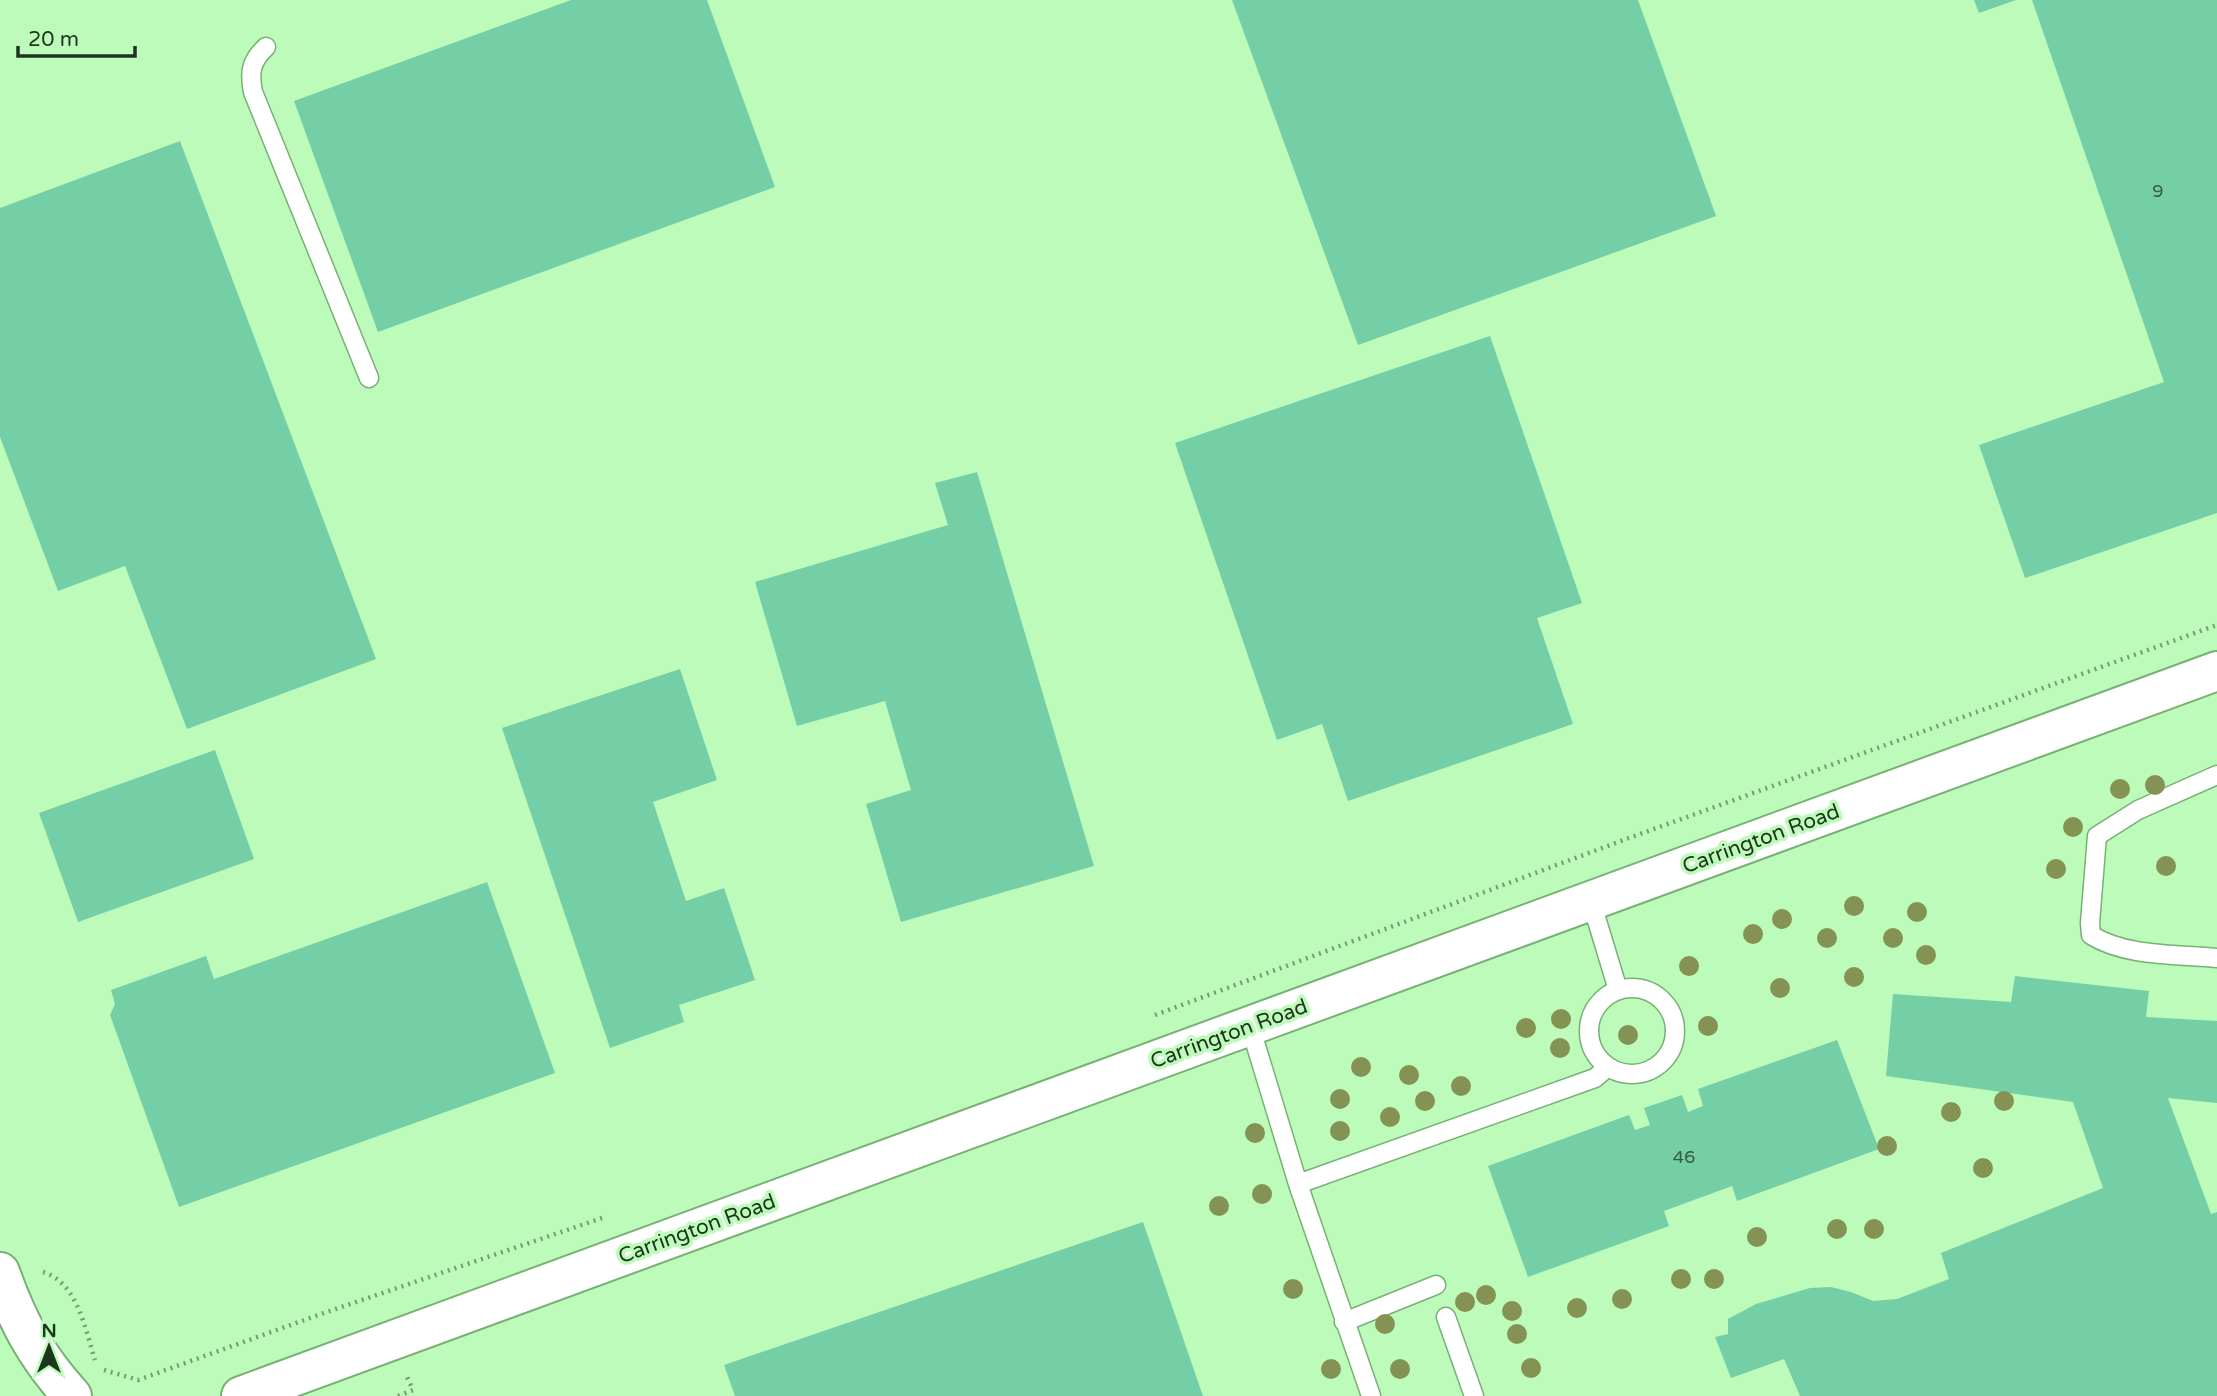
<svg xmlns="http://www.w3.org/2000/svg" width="2217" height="1396" font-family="'Varela Round',sans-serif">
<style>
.building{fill:#74cfa6}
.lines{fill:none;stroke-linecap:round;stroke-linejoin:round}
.lane-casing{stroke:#77b174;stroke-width:21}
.secondary-casing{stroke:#77b174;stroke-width:42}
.path{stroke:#729e70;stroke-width:4.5;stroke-dasharray:2 5;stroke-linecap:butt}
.lane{stroke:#fff;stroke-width:18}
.secondary{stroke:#fff;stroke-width:38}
.tree{fill:#849354}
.labels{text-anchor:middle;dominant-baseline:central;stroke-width:7;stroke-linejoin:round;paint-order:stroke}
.number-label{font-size:18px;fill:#335c3e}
.street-label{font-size:21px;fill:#1d351c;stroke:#bdfbba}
</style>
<rect width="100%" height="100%" fill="#bdfbba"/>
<path class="building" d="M 571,0 L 707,0 L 775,187 L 378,332 L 294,101 Z
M 1232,0 L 1638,0 L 1716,216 L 1358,345 Z
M 1974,0 L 2016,0 L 1979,13 Z
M 2032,0 L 2217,0 L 2217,513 L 2025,578 L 1979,445 L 2164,382 Z
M 180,141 L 376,659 L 187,729 L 125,566 L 58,591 L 0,437 L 0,208 Z
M 1490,336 L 1582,603 L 1537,618 L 1573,724 L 1348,801 L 1322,724 L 1277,740 L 1175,443 Z
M 977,472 L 1094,866 L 901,922 L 866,804 L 911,790 L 885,701 L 797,726 L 755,582 L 948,525 L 935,483 Z
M 680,669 L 717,780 L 653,802 L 686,901 L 724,888 L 755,980 L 679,1005 L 684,1022 L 610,1048 L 502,728 Z
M 215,750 L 254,859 L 78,922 L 39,813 Z
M 487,882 L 555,1073 L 179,1207 L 110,1015 L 115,1004 L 111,990 L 206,956 L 214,979 Z
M 2015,976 L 2149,991 L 2146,1017 L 2217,1021 L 2217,1103 L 2168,1098 L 2211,1214 L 2217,1212 L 2217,1396 L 1800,1396 L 1784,1359 L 1731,1378 L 1715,1337 L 1728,1334 L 1728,1319 L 1756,1304 L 1810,1288 L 1831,1287 L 1851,1292 L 1873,1301 L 1897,1299 L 1949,1279 L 1941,1253 L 2103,1188 L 2073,1102 L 1886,1076 L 1893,994 L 2011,1002 Z
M 1837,1040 L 1879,1149 L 1737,1201 L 1732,1186 L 1664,1211 L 1669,1226 L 1528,1277 L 1488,1166 L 1629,1115 L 1635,1130 L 1650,1125 L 1644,1108 L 1682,1095 L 1688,1112 L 1703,1106 L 1698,1089 Z
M 1143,1222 L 1203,1396 L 735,1396 L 724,1365 Z"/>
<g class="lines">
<defs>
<path id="lane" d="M 266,47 C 251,61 249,72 253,92 L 369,378
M 2217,775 L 2138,810 L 2097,836 L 2090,923 L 2091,935 C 2126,957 2177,954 2217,958
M 1591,901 L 1618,990
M1589 1031a43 43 0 1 1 86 0a43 43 0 1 1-86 0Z
M 1250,1026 L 1298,1184 L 1595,1078 L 1608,1067
M 1298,1184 L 1371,1396
M 1446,1317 L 1474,1396
M 1344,1322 L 1436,1285"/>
<path id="secondary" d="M 0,1272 C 18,1323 36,1356 72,1396
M 241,1396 L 2217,671"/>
</defs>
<use href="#lane" class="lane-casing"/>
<use href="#secondary" class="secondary-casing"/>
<path class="path" d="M 1155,1015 L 1629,838 L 2217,625
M 43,1272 C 78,1283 85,1329 95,1360
M 104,1370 L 138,1380 L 321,1314 L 605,1217
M 398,1396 L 413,1390 L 407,1377"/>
<use href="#lane" class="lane"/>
<use href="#secondary" class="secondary"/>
</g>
<g class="tree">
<circle cx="2155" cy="785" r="10"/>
<circle cx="2120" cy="789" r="10"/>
<circle cx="2073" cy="827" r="10"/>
<circle cx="2166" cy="866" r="10"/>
<circle cx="2056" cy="869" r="10"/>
<circle cx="1854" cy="906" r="10"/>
<circle cx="1917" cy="912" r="10"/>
<circle cx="1782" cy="919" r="10"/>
<circle cx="1753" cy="934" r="10"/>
<circle cx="1827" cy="938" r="10"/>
<circle cx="1893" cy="938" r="10"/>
<circle cx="1926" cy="955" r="10"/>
<circle cx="1689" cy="966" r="10"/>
<circle cx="1854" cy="977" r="10"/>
<circle cx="1780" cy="988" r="10"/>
<circle cx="1561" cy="1019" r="10"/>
<circle cx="1708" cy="1026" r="10"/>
<circle cx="1526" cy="1028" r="10"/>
<circle cx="1628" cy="1035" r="10"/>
<circle cx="1560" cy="1048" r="10"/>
<circle cx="1361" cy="1067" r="10"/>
<circle cx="1409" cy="1075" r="10"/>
<circle cx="1461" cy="1086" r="10"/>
<circle cx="1340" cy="1099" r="10"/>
<circle cx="1425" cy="1101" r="10"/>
<circle cx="2004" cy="1101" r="10"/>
<circle cx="1951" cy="1112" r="10"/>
<circle cx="1390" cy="1117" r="10"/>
<circle cx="1340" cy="1131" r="10"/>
<circle cx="1255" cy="1133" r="10"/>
<circle cx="1887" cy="1146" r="10"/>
<circle cx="1983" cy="1168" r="10"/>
<circle cx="1262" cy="1194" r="10"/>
<circle cx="1219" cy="1206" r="10"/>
<circle cx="1837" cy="1229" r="10"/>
<circle cx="1874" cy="1229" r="10"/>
<circle cx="1757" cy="1237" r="10"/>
<circle cx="1681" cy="1279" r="10"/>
<circle cx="1714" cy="1279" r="10"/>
<circle cx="1293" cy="1289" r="10"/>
<circle cx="1486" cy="1295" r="10"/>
<circle cx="1622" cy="1299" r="10"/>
<circle cx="1465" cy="1302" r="10"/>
<circle cx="1577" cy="1308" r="10"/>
<circle cx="1512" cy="1311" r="10"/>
<circle cx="1385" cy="1324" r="10"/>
<circle cx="1517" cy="1334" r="10"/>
<circle cx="1531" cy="1368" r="10"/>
<circle cx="1331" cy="1369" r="10"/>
<circle cx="1400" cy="1369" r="10"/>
</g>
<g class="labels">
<g class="number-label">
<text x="2158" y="191">9</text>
<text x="1684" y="1157">46</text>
</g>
<g class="street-label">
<text transform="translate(1761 839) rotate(-20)">Carrington Road</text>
<text transform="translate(1229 1034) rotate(-20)">Carrington Road</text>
<text transform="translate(697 1229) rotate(-20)">Carrington Road</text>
</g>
</g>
<g transform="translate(49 1347)" stroke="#bdfbba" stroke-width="5" paint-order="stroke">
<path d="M0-5L12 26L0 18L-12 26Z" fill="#1d351c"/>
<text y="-10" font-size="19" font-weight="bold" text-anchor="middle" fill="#1d351c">N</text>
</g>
<path d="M18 46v10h117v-10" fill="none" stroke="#1d351c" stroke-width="3.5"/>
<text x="28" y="46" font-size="21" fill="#1d351c" stroke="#bdfbba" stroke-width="5" paint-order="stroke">20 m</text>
</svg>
